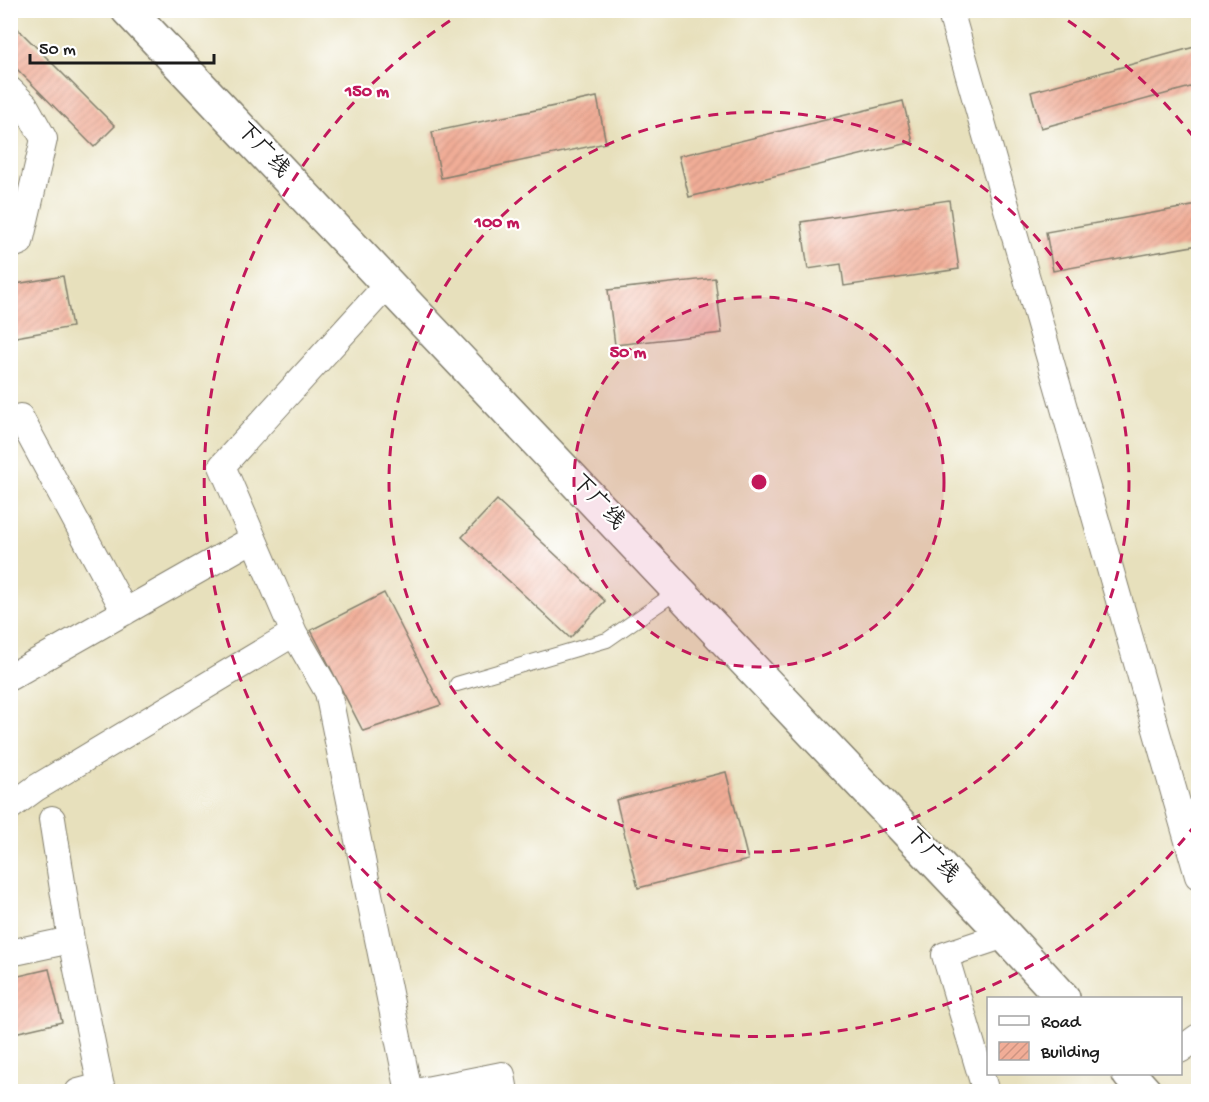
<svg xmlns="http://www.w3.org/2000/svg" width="1209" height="1102" font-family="'Gochi Hand','LXGW WenKai TC',sans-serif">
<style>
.building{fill:url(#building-hatch)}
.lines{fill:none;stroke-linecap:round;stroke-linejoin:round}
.lane-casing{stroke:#827e6c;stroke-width:16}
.street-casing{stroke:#827e6c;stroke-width:28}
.secondary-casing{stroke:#827e6c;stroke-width:36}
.lane{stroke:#fff;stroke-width:14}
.street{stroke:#fff;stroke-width:26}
.secondary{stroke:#fff;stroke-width:33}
.ring{fill:none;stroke:#c2185b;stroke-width:3;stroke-dasharray:10 8}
.labels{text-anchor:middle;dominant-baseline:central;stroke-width:4.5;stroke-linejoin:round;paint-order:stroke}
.street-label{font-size:22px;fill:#1c1c1c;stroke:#fff}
.centre{fill:#c2185b;stroke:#fff;stroke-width:3}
.ring-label{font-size:18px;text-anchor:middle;font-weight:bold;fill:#c2185b;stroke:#fff;stroke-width:4.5;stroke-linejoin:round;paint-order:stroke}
</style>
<defs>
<pattern id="building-hatch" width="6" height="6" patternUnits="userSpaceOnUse" patternTransform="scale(1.5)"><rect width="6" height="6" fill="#f1ad97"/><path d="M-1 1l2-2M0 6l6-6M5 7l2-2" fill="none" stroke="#ce9482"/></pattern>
</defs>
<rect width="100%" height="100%" fill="#fff"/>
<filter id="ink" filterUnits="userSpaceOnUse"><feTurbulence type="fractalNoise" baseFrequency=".0167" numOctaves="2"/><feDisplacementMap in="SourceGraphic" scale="12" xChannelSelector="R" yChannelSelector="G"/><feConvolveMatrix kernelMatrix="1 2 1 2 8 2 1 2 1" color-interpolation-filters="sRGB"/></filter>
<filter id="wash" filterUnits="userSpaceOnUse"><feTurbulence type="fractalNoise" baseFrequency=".008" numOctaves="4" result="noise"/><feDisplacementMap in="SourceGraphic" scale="24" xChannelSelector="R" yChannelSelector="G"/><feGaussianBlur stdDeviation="1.35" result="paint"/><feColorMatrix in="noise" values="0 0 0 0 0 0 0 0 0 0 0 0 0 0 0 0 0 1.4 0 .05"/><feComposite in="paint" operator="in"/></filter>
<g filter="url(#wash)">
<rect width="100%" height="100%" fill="#e7e0bc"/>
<g id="blocks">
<path class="building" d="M 10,21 L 115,126 L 94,147 L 10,62 Z
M 1198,46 L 1198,85 L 1041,128 L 1031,92 Z
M 597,97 L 606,143 L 441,178 L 432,132 Z
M 903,101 L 913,142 L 689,197 L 679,156 Z
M 949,200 L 959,269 L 844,286 L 841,264 L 808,269 L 801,222 Z
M 1198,205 L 1198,245 L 1053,271 L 1046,232 Z
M 63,276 L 72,327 L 10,338 L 10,285 Z
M 715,278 L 722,333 L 615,345 L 608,290 Z
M 497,500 L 605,601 L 570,638 L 462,537 Z
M 384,593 L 441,705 L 363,731 L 311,630 Z
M 726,772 L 748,860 L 638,888 L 616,800 Z
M 49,969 L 62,1022 L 10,1034 L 10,978 Z"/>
</g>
</g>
<g filter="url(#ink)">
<use href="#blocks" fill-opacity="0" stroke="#827e6c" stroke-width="1.5"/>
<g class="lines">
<defs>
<path id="lane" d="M 457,684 L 607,640 L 679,590"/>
<path id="street" d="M 950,10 L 1198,876
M 10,90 L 25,105 L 44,139 L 20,242 L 10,246
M 388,284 L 222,466 L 294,633 L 328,692 L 409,1092
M 20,417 L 125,612
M 10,677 L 253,539
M 10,807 L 36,788 L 294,633
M 71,940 L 102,1092
M 10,953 L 71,940 L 52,819
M 1180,1050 L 1198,1037
M 78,1092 L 101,1086
M 416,1092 L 502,1075 L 505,1092
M 986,1092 L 945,955 L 1005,935"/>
<path id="secondary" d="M 128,10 L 1005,935 L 1063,998
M 1129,1074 L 1145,1092"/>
</defs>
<use href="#lane" class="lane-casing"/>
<use href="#street" class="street-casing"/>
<use href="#secondary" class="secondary-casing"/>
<use href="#lane" class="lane"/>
<use href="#street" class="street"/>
<use href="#secondary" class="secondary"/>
</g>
</g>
<circle cx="759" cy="482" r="185" fill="#c2185b" fill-opacity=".12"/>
<g class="ring">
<circle cx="759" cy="482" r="185"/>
<circle cx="759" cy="482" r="370"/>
<path d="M1196 824A555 555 0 1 1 465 11M1053 11A555 555 0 0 1 1196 140"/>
</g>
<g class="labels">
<g class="street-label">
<text transform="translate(262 151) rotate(47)">下广线</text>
<text transform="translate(597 503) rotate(47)">下广线</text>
<text transform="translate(931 856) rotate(47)">下广线</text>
</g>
</g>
<circle cx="759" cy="482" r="9" class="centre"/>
<g class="ring-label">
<text x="367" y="96">150 m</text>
<text x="497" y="227">100 m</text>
<text x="628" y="357">50 m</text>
</g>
<rect width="1209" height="1102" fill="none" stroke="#fff" stroke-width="36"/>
<rect x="987" y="997" width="195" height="78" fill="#ffffff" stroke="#a4a4a4" stroke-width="1.5"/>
<rect x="999" y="1016" width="30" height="9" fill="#ffffff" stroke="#a4a4a4" stroke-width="1.5"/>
<text x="1041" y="1027" font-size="18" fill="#1c1c1c">Road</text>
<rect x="999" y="1042" width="30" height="18" fill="url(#building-hatch)" stroke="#a4a4a4" stroke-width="1.5"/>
<text x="1041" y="1057" font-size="18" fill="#1c1c1c">Building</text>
<path d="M30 54v9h184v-9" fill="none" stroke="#1c1c1c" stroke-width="3"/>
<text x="39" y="54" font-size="18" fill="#1c1c1c" stroke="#ffffff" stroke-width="4.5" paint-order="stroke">50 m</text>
</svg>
